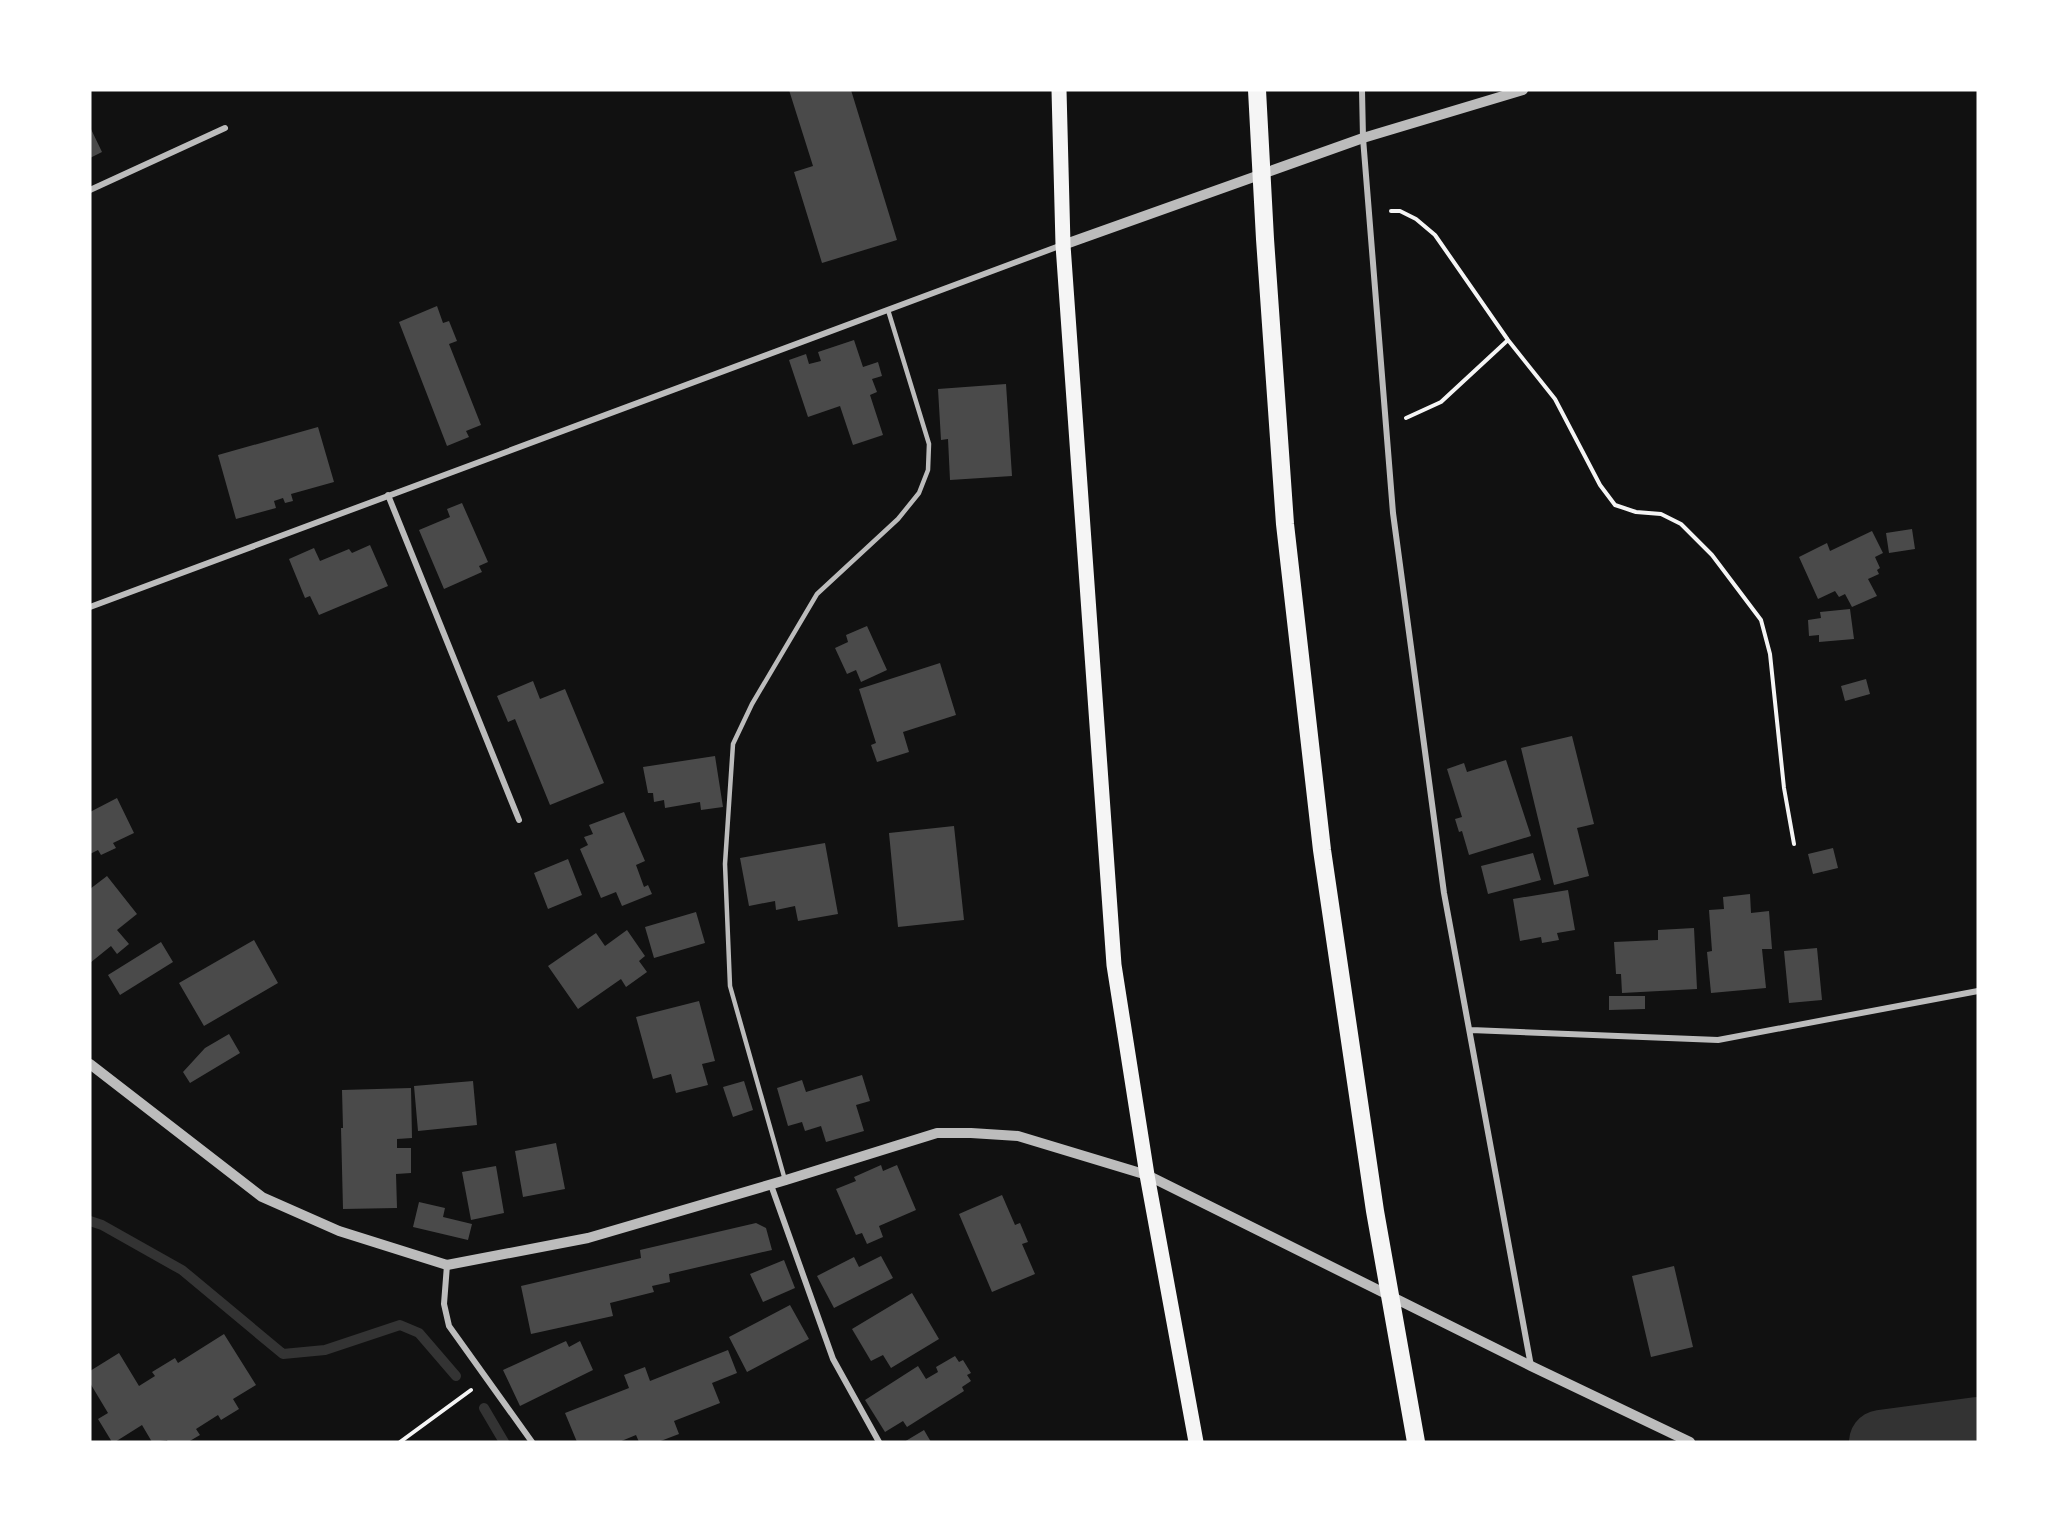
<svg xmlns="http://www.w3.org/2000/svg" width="2068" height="1532" font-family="Cabin,sans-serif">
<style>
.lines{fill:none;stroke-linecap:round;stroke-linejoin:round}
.stream{stroke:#333;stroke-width:10}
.river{stroke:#333;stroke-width:64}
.building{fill:#4a4a4a}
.path{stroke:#f5f5f5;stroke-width:4}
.service{stroke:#bcbcbc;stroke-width:4.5}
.minor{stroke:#bcbcbc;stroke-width:6}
.tertiary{stroke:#bcbcbc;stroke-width:10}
.primary{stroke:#f5f5f5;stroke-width:15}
.motorway{stroke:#f5f5f5;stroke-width:18}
</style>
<rect width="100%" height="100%" fill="#111"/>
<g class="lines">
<path class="stream" d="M 90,1221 L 102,1225 L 182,1270 L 283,1354 L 325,1350 L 400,1325 L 419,1333 L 456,1376
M 484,1408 L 504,1442"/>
<path class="river" d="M 1881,1442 L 1978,1429"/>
</g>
<path class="building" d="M 789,90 L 851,90 L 897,240 L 822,263 L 794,172 L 813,166 Z
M 90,127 L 102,152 L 90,158 Z
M 437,306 L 443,323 L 449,321 L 457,341 L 449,344 L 481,425 L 466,431 L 469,437 L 447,446 L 399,322 Z
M 854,340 L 863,367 L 878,362 L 882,376 L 872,379 L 877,392 L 870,395 L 883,435 L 853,445 L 840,406 L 808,417 L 789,360 L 806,354 L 809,364 L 821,361 L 818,352 Z
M 1006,384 L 1012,476 L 950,480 L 948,439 L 941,440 L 938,389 Z
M 318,427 L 334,482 L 291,494 L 293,501 L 285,503 L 283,498 L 274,501 L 276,508 L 236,519 L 218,455 Z
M 462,503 L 488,562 L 479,566 L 482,572 L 444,589 L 419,530 L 450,517 L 447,509 Z
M 1912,529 L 1915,549 L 1889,553 L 1886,533 Z
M 1872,531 L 1883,553 L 1875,557 L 1880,568 L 1877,570 L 1879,574 L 1868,579 L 1877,596 L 1852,607 L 1845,594 L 1839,597 L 1835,591 L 1818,599 L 1799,557 L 1827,543 L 1830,551 Z
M 370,545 L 388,586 L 319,615 L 310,596 L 305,598 L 289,559 L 314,548 L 320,561 L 349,549 L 352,553 Z
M 1850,609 L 1854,639 L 1819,642 L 1819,635 L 1809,636 L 1808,620 L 1821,618 L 1820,612 Z
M 867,626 L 887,670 L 861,682 L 856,670 L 847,674 L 835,648 L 848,642 L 846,635 Z
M 940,663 L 956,715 L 903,732 L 909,752 L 877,762 L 871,745 L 876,743 L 859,689 Z
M 1866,679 L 1870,694 L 1845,701 L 1841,686 Z
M 533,681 L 540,699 L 565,689 L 604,783 L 550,805 L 515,719 L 508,722 L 497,696 Z
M 1572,736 L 1594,824 L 1577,828 L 1589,876 L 1554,885 L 1521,748 Z
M 715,756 L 723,807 L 701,810 L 700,802 L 665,808 L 664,800 L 654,802 L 653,793 L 648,793 L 643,767 Z
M 1506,760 L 1531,836 L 1469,855 L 1462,831 L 1459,832 L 1455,819 L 1462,817 L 1447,769 L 1464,763 L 1467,772 Z
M 117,798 L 134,833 L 113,843 L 116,848 L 101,855 L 98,850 L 90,854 L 90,812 Z
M 624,812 L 645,861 L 636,865 L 644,887 L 648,885 L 652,894 L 622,906 L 616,892 L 601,898 L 580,849 L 588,845 L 584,837 L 593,834 L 589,825 Z
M 954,826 L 964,920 L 898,927 L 889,833 Z
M 825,843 L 838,914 L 798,921 L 795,906 L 776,910 L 775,901 L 749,906 L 740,858 Z
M 1833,848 L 1838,868 L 1813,874 L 1808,854 Z
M 1533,853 L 1541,880 L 1488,894 L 1481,866 Z
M 568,859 L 582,895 L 548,909 L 534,873 Z
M 107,876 L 137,914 L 117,930 L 129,944 L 117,954 L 111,946 L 90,963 L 90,889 Z
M 1568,890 L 1575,930 L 1557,933 L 1559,940 L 1542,943 L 1541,937 L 1520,941 L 1513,899 Z
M 1750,894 L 1751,913 L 1769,911 L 1772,949 L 1762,949 L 1766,988 L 1711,993 L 1707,952 L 1712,951 L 1709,910 L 1724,909 L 1723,897 Z
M 696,912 L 705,943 L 654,958 L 645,927 Z
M 1694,928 L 1697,989 L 1622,993 L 1621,974 L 1616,974 L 1614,942 L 1658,940 L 1658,930 Z
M 627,930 L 645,956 L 639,961 L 647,972 L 626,987 L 621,979 L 578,1009 L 548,966 L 596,933 L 605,946 Z
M 254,940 L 278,983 L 204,1026 L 179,983 Z
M 161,942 L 173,962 L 120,995 L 108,975 Z
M 1817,948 L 1822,1000 L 1789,1003 L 1784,951 Z
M 1609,996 L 1645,996 L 1645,1009 L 1609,1010 Z
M 699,1001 L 715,1061 L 702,1064 L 708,1085 L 676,1093 L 671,1074 L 653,1079 L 636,1017 Z
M 229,1034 L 240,1053 L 190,1083 L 183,1072 L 205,1048 Z
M 862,1075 L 870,1101 L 856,1105 L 864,1131 L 826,1142 L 821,1126 L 805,1131 L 802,1122 L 788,1126 L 777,1088 L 802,1080 L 806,1092 Z
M 473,1081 L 477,1125 L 418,1131 L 414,1086 Z
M 744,1081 L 753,1110 L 733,1117 L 723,1087 Z
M 411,1088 L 412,1138 L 397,1139 L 397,1148 L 411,1148 L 411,1173 L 396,1174 L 397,1208 L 343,1209 L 341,1128 L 343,1128 L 342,1090 Z
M 556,1143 L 565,1189 L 523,1197 L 515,1151 Z
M 881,1165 L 883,1171 L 897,1165 L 916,1210 L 879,1226 L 883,1237 L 867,1244 L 862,1233 L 856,1235 L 836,1189 L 856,1181 L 854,1177 Z
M 496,1166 L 504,1213 L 471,1220 L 462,1172 Z
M 1002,1195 L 1015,1225 L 1020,1223 L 1028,1242 L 1022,1244 L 1035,1274 L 992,1292 L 959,1214 Z
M 419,1202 L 445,1208 L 443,1217 L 472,1224 L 468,1240 L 413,1227 Z
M 756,1223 L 766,1228 L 772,1250 L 669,1274 L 670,1282 L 652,1286 L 654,1292 L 610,1303 L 613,1316 L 531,1334 L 521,1286 L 641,1258 L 640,1250 Z
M 881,1256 L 893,1278 L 834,1308 L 817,1276 L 854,1257 L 859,1267 Z
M 784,1260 L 795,1288 L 763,1302 L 750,1274 Z
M 1674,1266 L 1693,1347 L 1651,1357 L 1632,1276 Z
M 912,1293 L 939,1339 L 891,1368 L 883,1355 L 871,1361 L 852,1329 Z
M 790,1305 L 809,1339 L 747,1372 L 729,1337 Z
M 224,1334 L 256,1385 L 233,1399 L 239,1409 L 221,1420 L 218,1415 L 196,1429 L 200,1435 L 188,1442 L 168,1442 L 167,1440 L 152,1442 L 142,1425 L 115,1442 L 112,1442 L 98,1419 L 108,1413 L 90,1383 L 90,1371 L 119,1353 L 139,1386 L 155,1376 L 152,1372 L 175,1358 L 178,1363 Z
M 566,1341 L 569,1347 L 580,1341 L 593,1370 L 520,1406 L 503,1370 Z
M 728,1350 L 737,1373 L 712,1383 L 720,1403 L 674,1421 L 679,1434 L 658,1442 L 639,1442 L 636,1435 L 619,1442 L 577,1442 L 565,1413 L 629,1388 L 624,1375 L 645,1367 L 650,1381 Z
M 955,1356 L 959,1362 L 963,1360 L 971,1373 L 967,1375 L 971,1381 L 962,1387 L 964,1391 L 907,1427 L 903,1421 L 885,1432 L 865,1400 L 918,1366 L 926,1379 L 938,1372 L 936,1367 Z
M 924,1430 L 931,1442 L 904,1442 Z"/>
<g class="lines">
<path class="path" d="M 1391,211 L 1400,211 L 1416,219 L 1435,235 L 1508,340 L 1555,399 L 1600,485 L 1615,505 L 1636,512 L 1661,514 L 1681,524 L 1712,555 L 1761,620 L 1770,654 L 1784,788 L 1794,844
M 1406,418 L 1441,402 L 1508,340
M 400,1442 L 471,1390"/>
<path class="service" d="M 785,1180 L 730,986 L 725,864 L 733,744 L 752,704 L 817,594 L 898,519 L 919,493 L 928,470 L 929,444 L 888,310"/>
<path class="minor" d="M 1362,90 L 1363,138 L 1393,513 L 1444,893 L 1531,1366
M 90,190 L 225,128
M 388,495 L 519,820
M 90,607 L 1062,245
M 1471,1030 L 1718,1040 L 1978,991
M 771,1185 L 833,1359 L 879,1442
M 447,1265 L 444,1304 L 449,1326 L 532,1442"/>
<path class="tertiary" d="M 1063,245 L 1363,138 L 1523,90
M 90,1064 L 262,1197 L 339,1231 L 447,1265 L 588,1238 L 786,1180 L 937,1133 L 971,1133 L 1018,1136 L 1147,1175 L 1531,1366 L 1690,1442"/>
<path class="primary" d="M 1059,90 L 1063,245 L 1114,965 L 1147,1175 L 1196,1442"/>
<path class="motorway" d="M 1257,90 L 1265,239 L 1285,524 L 1322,850 L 1375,1211 L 1416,1442"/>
</g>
<rect width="2068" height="1532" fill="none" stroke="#ffffff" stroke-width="183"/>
</svg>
